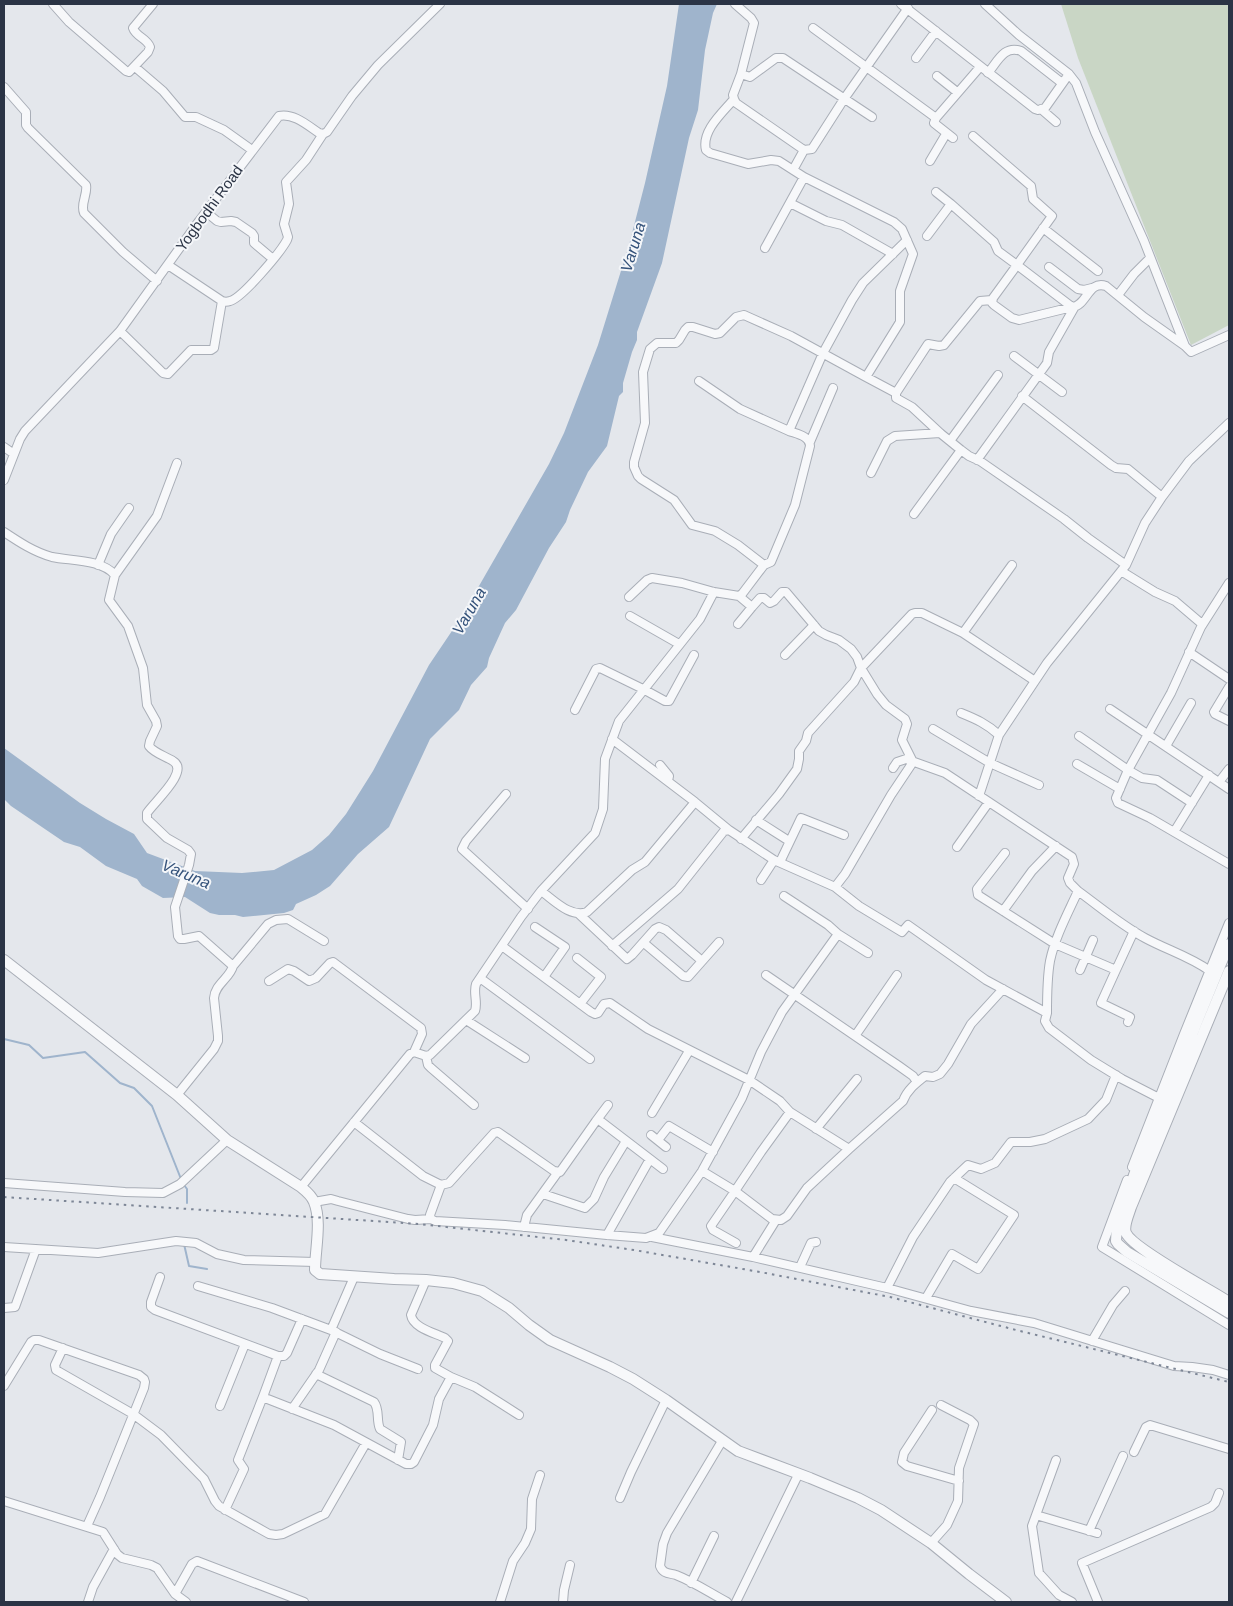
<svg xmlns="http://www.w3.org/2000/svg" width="1233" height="1606" font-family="Arial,sans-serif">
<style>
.green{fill:#c9d6c5}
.water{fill:#9fb4cc}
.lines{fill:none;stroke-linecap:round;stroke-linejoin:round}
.stream{stroke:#9fb4cc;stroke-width:2}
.minor-casing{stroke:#a9aeb7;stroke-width:10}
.tertiary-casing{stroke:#a9aeb7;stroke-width:12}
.minor{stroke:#f7f8fa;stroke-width:8}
.tertiary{stroke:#f7f8fa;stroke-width:10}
.rail{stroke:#7d8696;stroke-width:2;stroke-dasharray:2.5 5;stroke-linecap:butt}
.labels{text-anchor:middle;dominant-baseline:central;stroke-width:4;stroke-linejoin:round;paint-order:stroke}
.street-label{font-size:15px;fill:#2b3445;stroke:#f4f6f9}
.water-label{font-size:16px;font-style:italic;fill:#34527a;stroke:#f4f6f9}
</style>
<rect width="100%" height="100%" fill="#e4e7ec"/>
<path class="green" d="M 1061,4 L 1229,4 L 1229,325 L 1191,345 L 1078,58 Z"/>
<path class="water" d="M 679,4 L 717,4 L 713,13 L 705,50 L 698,110 L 689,138 L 662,263 L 637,332 L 637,340 L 632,352 L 623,383 L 623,392 L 619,396 L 607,446 L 588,472 L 570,510 L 566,522 L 549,548 L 516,610 L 505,623 L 489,658 L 487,667 L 471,685 L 459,710 L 430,739 L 389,827 L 358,854 L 330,886 L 316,895 L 296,904 L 293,910 L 284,913 L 243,917 L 235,915 L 219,915 L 210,913 L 185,897 L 163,898 L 142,886 L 137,879 L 106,866 L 80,847 L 64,842 L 11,806 L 4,799 L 4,748 L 80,803 L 106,819 L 134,834 L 147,853 L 195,871 L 242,873 L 274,870 L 312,850 L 329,835 L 346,814 L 373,771 L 429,665 L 460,619 L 549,464 L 564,433 L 598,345 L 629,245 L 645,183 L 667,86 Z"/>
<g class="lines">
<path class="stream" d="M 4,1039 L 29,1045 L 43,1058 L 85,1052 L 120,1083 L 134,1088 L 152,1106 L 181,1179
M 184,1185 L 187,1189 L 187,1203
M 184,1244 L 189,1266 L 207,1269"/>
<defs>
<path id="minor" d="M 53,4 L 69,22 L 126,71 L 129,72 L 148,52 L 150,47 C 147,38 136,37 133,28 L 153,4
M 735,4 L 751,18 L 754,23 L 741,74 L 733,95 L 734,99 L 736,103 L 804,150 L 812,149 L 844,99 L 908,8
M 901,4 L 1035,109 L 1038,110 L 1045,108 L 1069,74
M 985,4 L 1019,35 L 1069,74 L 1076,83 L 1095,132 L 1144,241 L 1185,346 L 1191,352 L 1229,335
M 813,28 L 936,118
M 916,58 L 936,31
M 135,67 L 163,91 L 185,117 L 196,117 L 224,130 L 252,150
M 988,73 C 998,61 1004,45 1021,51 L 1062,83
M 741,74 L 750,77 L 776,58 L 783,58 L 872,117
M 937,76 L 957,92
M 4,87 L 26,112 L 26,125 L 28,128 L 86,185 C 88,194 80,204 84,213 L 123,252 L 157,281
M 734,99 C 723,112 701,131 706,150 L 710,153 L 748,164 L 771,160 L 779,161 L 804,177 L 894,222 L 902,229 L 913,254 L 900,291 L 900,322 L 866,377 L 791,336 L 744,315 L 736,317 L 720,333 L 715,334 L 693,327 L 688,327 L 685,330 L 679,340 L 676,343 L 657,343 L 650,349 L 643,372 L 645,423 L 634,462 L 634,467 L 638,476 L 641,479 L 674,500 L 692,525 L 715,531 L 738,545 L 764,565 L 771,562 L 795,505 L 810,446 C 810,436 797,434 789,431
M 1041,109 L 1056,122
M 973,136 L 1031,186 L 1033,199 L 1052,216 L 1017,265 L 1072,307 C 1087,306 1088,280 1106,286 L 1144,317 L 1185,346
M 953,138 L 934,123 L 936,118 L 980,67
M 930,161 L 946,134
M 793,170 L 804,150
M 790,203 L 826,221 L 842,225 L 893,254
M 951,204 L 994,242 L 998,251 L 1017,265 L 993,298 L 992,303 L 994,305 L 1012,318 L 1019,320 L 1072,307
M 206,212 L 217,221 L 221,222 L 231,221 L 236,222 L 252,233 L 254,236 L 254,243 L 273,259
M 1043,228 L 1098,271
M 927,236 L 951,204 L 936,192
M 765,248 L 804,177
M 168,265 L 222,301 C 225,302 227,302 230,301 C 242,298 280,253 287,240 L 288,237 L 284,224 L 289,204 L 286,182 L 306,160 L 323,134
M 1049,267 L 1078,289 L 1084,290 L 1092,288
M 1118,295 L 1134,274 L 1150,258
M 120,331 L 163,373 L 168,374 L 191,350 L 211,350 L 214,348 L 222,301
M 1014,356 L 1062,392
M 866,377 L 896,393 L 928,344 L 939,346 L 944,345 L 980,301 L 992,300
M 699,381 L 740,409 L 789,431 L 823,353 L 852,300 L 863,283 L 907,240
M 896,393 L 896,398 L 912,407 L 940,433 L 961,450 L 969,456 L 980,461 L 1064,519 L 1088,538 L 1126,565
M 1022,396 L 1111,465 L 1116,468 L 1128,469 L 1162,497
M 950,441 L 998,375
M 810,442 L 833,388
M 4,447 L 14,454
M 977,460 L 1047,363 L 1049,352 L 1074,308
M 871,473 L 887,441 L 895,436 L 940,433
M 4,480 L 20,439 L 25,431 L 120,331 L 199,221 L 279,116 C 294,113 307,125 319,133 L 323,134 L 327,132 L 352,96 L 378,65 L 440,4
M 914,514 L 961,450
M 4,532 C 19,542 34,552 52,557 C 71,561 101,559 115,575 L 109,600 L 128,626 L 143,668 L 147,705 L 156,721 L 157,726 L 150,741 L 149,746 C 154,753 165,756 173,761 C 190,771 154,802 147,813 L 147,819 L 167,838 L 188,850 L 191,854 L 189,865 L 175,907 L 178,936 L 180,939 L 184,939 L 199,936 L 233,966 C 230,978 215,984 214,998 L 218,1036 L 218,1041 L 214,1049 L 177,1095
M 98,565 L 111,534 L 129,508
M 1012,565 L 963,633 L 1035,681
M 1121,571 L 1155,592 L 1175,601 L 1202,624
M 115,575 L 157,516 L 177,463
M 1229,583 L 1201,627 L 1171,693 L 1128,770 L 1116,798 L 1118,803 L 1150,818 L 1229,864
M 629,597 L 647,580 L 652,578 L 682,583 L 714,592 L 739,596 L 742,594 L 764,565
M 630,616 L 679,644
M 738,624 L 752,607 L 739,596
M 1189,652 L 1229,679
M 785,655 L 814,625
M 1229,687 L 1214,712 L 1215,714 L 1229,721
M 1110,709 L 1229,789
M 575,710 L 596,669 L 600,668 L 643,689 L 665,701 L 669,701 L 694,655
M 961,713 C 976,719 987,724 999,735 L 979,796
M 933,729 L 990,763 L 1039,785
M 999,735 L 1047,663 L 1126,565 L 1145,523 L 1162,497 L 1189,461 L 1229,423
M 1079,736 L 1128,770 L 1142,778 L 1157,780 L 1192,803
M 612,739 L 695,802 L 729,830
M 1166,746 L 1191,703
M 1077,764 L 1120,789
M 660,765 L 669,776 L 668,781
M 893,768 L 897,762 L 906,759 L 945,773 L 1072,857 L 1074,864 L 1068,878 L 1070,883 L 1078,891 C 1068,913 1055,937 1050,961 C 1047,978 1047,995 1047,1013
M 1219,782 L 1229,769
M 506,794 L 466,841 L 462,849 L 528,909
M 756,820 L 789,841
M 1174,832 L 1209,775
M 741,839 L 779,794 L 797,769 L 799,759 L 799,751 L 806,741 L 808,733 L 854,682 L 861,668 L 857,657 L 851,649 L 839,640 L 826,635 L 819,631 L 786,592 L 782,592 L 774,601 L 770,603 L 764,598 L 760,598 L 752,607
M 957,847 L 989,802
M 1005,853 L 977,889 L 978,895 L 1055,944 L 1116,970 L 1134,931
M 780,862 L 801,818 L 844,835
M 761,880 L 774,860
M 835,887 L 845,874 L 891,795 L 913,762 L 902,740 L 907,724 L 905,719 L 886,705 L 877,694 L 861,668 L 912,614 L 915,613 L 922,613 L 963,633
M 541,891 C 554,900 570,918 587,912 L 632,870 L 645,862 L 695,802
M 1078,891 C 1100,907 1121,925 1145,938 C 1167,950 1189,956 1210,971
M 1003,911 L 1032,871 L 1056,846
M 579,914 L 627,959 L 632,955 L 655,929 L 659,927 L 666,930 L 702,961
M 535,927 L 565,947 L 544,977
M 838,934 L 868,953
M 644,943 L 683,976 L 688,977 L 719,942
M 502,946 L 591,1012 L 595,1014 L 598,1013 L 604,1004 L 610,1003 L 648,1029 L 749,1080 L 780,1101 L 790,1112 L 849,1149 L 903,1101 C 907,1090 916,1083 925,1076 L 933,1077 L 940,1074 L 948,1064 L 971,1024 L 1003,989
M 612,946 L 678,889 L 724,831 L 729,830 L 774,860 L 835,887 L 859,906 L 902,932 L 908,925 L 986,980 L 1047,1013 L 1045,1021 L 1049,1028 L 1091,1060 L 1122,1079 L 1159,1098
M 577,958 L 601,977 L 580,1004
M 233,966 L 268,924 L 276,920 L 288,919 L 324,941
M 1080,970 L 1093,940
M 1116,970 L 1101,1003 L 1130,1017 L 1128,1022
M 766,975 L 899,1066 L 913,1076 L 917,1082
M 480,978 L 590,1059
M 269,981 L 288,969 L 294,971 L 309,981 L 316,978 L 330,963 L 333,962 L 421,1028 L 422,1034 L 414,1052
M 466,1020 L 525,1058
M 855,1036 L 897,975
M 426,1056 L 428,1065 L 431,1068 L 474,1105
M 652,1113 L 689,1051
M 596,1121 L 608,1105
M 354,1122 L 423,1176 L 441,1185 L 449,1183 L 494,1133 L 498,1132 L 554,1171 L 560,1172 L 596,1121 L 599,1120 L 663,1169
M 816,1129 L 857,1079
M 651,1135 L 666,1147
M 658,1140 L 669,1126 L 713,1152
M 1132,1167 L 1184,1034 L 1229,923
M 702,1171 L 735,1191 L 761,1152 L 790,1112
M 1127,1180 L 1102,1247 L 1229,1325
M 4,1183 L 125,1192 L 163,1193 L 180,1184 L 227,1140
M 441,1185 L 430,1215 L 431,1219 L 435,1221 L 505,1225 L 607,1235 L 646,1238 L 659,1233 L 702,1171 L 742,1098 L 761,1052 L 782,1012 L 838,934 L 828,925 L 784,896
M 301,1187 L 410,1054 L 414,1052 L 426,1056 L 430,1055 L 475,1011 C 478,1002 473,993 476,984 L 521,917 L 541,891 L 595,833 L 603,809 L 605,759 L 619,721 L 700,619 L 714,592
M 543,1194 L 585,1208 L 594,1199 L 604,1177 L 626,1141
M 314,1202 L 331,1199 L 338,1201 L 408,1219 L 415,1220 L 431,1219
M 524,1227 L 527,1215 L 558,1172
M 607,1235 L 650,1159
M 652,1237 L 753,1257 L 887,1288 L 971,1311 L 1034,1323 L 1174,1366 L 1192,1367 L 1213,1370 L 1229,1375
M 736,1243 L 713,1230 L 711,1226 L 735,1191 L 772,1219 L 781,1220 L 787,1216 L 807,1188 L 849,1149
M 4,1247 L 98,1253 L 176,1241 L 196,1243 L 217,1254 L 244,1260 L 315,1262
M 753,1257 L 776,1220
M 800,1267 L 811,1243 L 816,1242
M 160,1277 L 151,1302 L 151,1307 L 155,1310 L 278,1356 L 284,1356 L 287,1353 L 302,1319
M 198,1286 L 272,1308 L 331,1330 L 380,1354 L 418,1369
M 887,1288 L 913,1237 L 950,1182 L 968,1165 L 981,1169 L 995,1163 L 1011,1142 L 1030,1142 L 1045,1139 L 1088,1119 L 1106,1100 L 1116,1075
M 926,1298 L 952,1254 L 978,1269 L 1014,1215 L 954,1178
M 4,1308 L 15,1307 L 36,1249
M 331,1330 L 354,1277
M 1092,1341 L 1113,1305 L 1125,1291
M 63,1348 L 55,1365 L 56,1370 L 133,1414 L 161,1435 L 204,1479 L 215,1501 L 219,1506 L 269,1534 L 276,1535 L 283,1534 L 325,1514 L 366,1443
M 278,1356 L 264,1394 L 265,1398 L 334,1425 L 406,1464 L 411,1464 L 414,1462 L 433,1425 L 439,1399 L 451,1377 L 435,1368 L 435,1365 L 448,1341 L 445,1338 C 435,1333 413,1328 411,1315 L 426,1280
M 316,1374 L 374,1402 C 380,1410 376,1420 380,1429 L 401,1442 L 398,1460
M 451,1377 L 475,1387 L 519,1415
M 4,1386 L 31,1342 L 34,1340 L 39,1340 L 139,1375 L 144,1379 L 145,1382 L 144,1388 L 100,1497 L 87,1526
M 220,1406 L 245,1344
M 292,1409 L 319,1370 L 336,1332
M 932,1410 L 904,1453 L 902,1462 L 907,1466 L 959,1481
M 722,1441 L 667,1533 L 663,1544 L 660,1566 C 663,1574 669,1573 676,1575 C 694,1582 710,1593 727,1602
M 1134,1452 L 1146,1427 L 1150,1425 L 1229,1449
M 1056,1460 L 1032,1526 L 1039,1573 L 1059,1595 L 1072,1602
M 620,1498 L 631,1472 L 666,1400
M 4,1501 L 103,1532 L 117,1554 L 122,1558 L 151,1565 L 157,1568 L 175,1594 L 186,1602
M 225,1510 L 244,1469 L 238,1460 L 264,1394
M 1036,1515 L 1097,1533
M 1089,1531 L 1123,1456
M 931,1543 L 947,1525 L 958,1501 L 959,1468 L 974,1424 L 970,1420 L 941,1405
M 691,1583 L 714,1536
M 175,1594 L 192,1564 L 197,1561 L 304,1602
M 88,1602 L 93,1587 L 114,1549
M 500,1602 L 513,1561 L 525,1543 L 531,1529 L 532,1499 L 540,1475
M 563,1602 L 564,1590 L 570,1565
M 736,1602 L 798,1475
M 1098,1602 L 1082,1563 L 1211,1507 L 1215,1503 L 1219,1493"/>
<path id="tertiary" d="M 1229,944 L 1134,1175 L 1117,1225 L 1116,1241 L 1118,1244 L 1127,1252 L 1229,1313
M 4,960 L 177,1095 L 227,1140 L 301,1187 C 306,1191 312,1196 314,1202 C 322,1221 315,1250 315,1270 L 320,1274 L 394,1279 L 426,1280 L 453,1283 L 482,1291 L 509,1308 L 529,1325 L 550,1340 L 610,1367 L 633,1379 L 666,1400 L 738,1451 L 810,1478 L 858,1498 L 881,1510 L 931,1543 L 969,1574 L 1006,1602
M 1229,971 L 1131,1207 C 1129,1214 1123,1226 1126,1233 C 1133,1249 1211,1290 1229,1302"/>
</defs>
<use href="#minor" class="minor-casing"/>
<use href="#tertiary" class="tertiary-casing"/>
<use href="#minor" class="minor"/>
<use href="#tertiary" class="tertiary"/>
<path class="rail" d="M 4,1197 L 419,1224 L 566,1240 L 634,1250 L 760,1272 L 890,1297 L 1016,1330 L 1229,1382"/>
</g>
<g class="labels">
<g class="street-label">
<text transform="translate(209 208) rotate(-54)">Yogbodhi Road</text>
</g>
<g class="water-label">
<text transform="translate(633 247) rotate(-73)">Varuna</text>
<text transform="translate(469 611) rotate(-60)">Varuna</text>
<text transform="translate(186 874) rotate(23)">Varuna</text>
</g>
</g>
<rect width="1233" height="1606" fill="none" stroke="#2b3445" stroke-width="10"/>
</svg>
